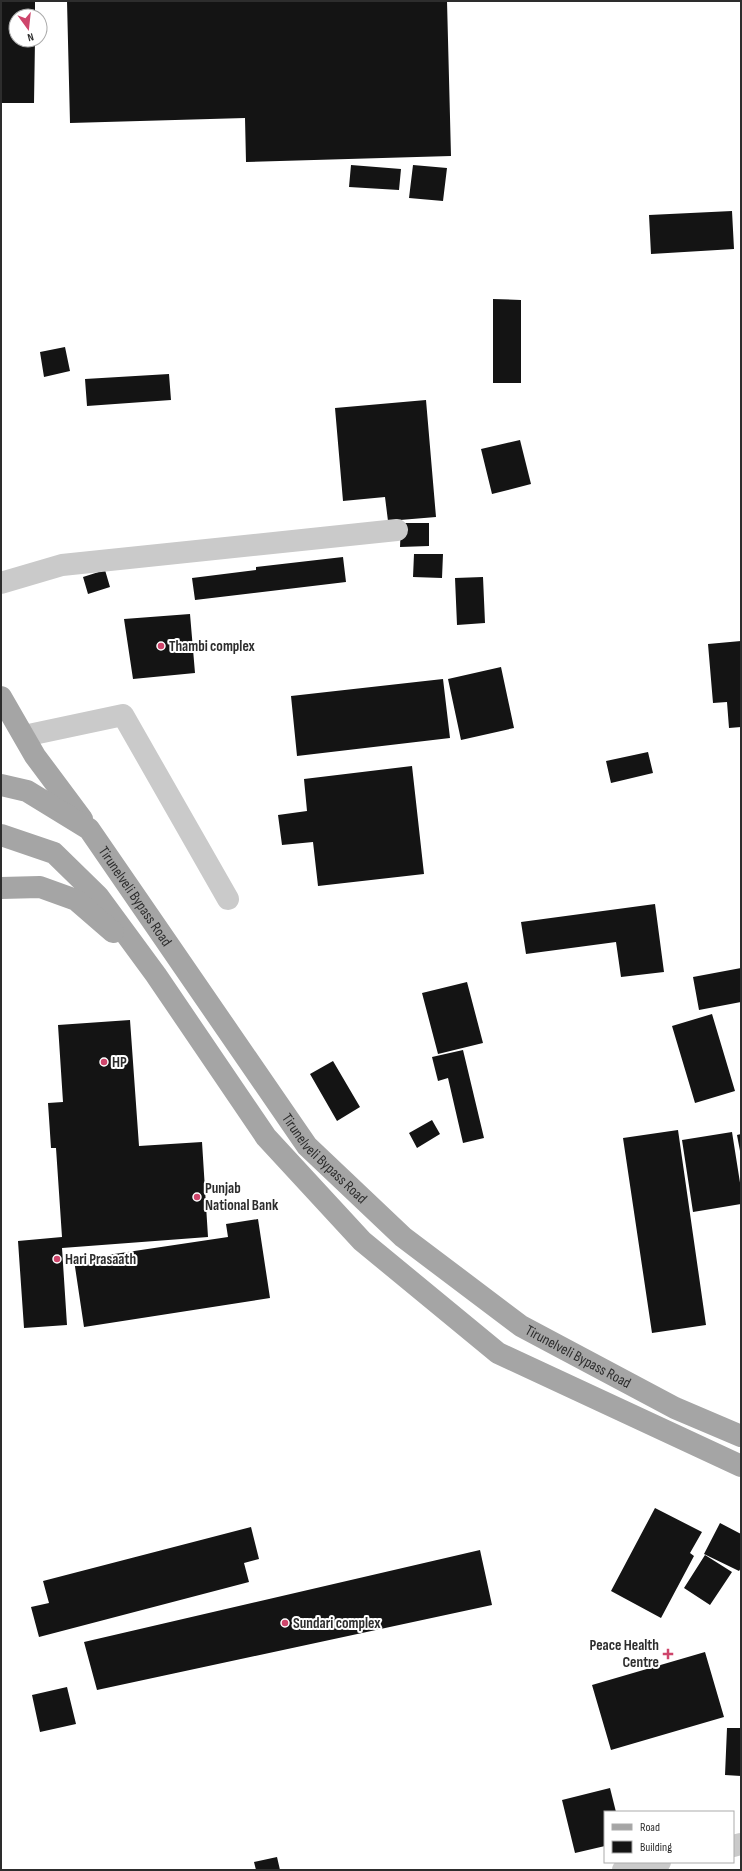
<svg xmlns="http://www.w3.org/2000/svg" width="742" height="1871" font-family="'Sofia Sans Condensed',sans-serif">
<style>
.building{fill:#141414}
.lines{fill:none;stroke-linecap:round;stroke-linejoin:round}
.minor{stroke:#cacaca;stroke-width:22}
.primary{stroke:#a5a5a5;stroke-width:22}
.poi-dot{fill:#ce456b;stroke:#fff;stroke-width:1.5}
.labels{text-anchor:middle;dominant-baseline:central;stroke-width:4;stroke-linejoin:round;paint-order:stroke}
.poi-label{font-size:15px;font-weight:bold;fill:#2d2d2d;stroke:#fff;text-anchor:start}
.street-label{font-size:15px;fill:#2d2d2d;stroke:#fff}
</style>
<rect width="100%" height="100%" fill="#fff"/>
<path class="building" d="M 1,1 L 35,1 L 35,16 L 16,16 L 16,40 L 35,40 L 34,103 L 1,103 Z
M 67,1 L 447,1 L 451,156 L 246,162 L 245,118 L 70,123 Z
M 351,165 L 401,169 L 399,190 L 349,187 Z
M 413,165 L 447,168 L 443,201 L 409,198 Z
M 732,211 L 734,249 L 651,254 L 649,215 Z
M 493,299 L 521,300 L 521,383 L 493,383 Z
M 65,347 L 70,371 L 44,377 L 40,352 Z
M 169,374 L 171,400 L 87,406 L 85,379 Z
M 426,400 L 436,517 L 388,521 L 385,497 L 343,501 L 335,408 Z
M 520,440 L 531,484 L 492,494 L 481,449 Z
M 401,523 L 429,523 L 429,546 L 400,547 Z
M 414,554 L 443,554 L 442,578 L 413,577 Z
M 343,557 L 346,582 L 195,600 L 192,578 L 256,570 L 256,567 Z
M 105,570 L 110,587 L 88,594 L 83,577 Z
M 483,577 L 485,623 L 457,625 L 455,578 Z
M 190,614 L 195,673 L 133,679 L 124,619 Z
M 741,641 L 741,727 L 729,728 L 727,702 L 713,703 L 708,644 Z
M 501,667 L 514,728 L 461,740 L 448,679 Z
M 443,679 L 450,738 L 297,756 L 291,696 Z
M 648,752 L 653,773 L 611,783 L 606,761 Z
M 412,766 L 424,874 L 318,886 L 313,842 L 282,845 L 278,815 L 307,811 L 304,779 Z
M 655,904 L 664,972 L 621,977 L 616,942 L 526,954 L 521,922 Z
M 741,968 L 741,1002 L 699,1010 L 693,977 Z
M 467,982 L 483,1043 L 438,1054 L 422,993 Z
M 712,1014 L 735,1091 L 695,1103 L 672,1026 Z
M 130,1020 L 139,1146 L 202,1142 L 208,1237 L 62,1248 L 67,1325 L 24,1328 L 18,1241 L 62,1237 L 56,1148 L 51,1148 L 48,1103 L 63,1102 L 58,1025 Z
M 463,1050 L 484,1138 L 463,1143 L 448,1078 L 438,1081 L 432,1057 Z
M 333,1061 L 360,1107 L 337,1121 L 310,1074 Z
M 432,1120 L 440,1134 L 417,1148 L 409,1133 Z
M 678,1130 L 706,1325 L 652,1333 L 623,1138 Z
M 732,1132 L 741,1189 L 741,1204 L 693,1212 L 682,1140 Z
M 741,1134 L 741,1151 L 740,1151 L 737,1135 Z
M 258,1219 L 270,1298 L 84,1327 L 74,1260 L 228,1237 L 226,1224 Z
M 655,1508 L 702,1532 L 690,1553 L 694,1556 L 661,1618 L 611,1591 Z
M 720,1523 L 741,1534 L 741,1568 L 739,1571 L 704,1554 Z
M 251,1527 L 259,1559 L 244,1563 L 249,1582 L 39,1637 L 31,1607 L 49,1603 L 43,1581 Z
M 480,1550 L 492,1605 L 97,1690 L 84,1642 Z
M 705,1555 L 732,1572 L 710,1605 L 684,1588 Z
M 705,1652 L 724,1717 L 611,1750 L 592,1685 Z
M 67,1687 L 76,1724 L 40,1732 L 32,1695 Z
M 727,1728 L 741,1728 L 741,1776 L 725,1775 Z
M 610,1788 L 616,1812 L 605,1812 L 605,1846 L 575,1853 L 562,1800 Z
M 277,1857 L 280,1870 L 256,1870 L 254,1862 Z"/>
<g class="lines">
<path class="minor" d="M 1,583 L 62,565 L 397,530
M 24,736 L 123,715 L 228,899
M 733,1846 L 741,1844
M 623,1870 L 660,1862"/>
<g class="primary">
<path d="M 1,697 L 35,756 L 82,819"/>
<path id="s1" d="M 1,785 L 27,791 L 89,829 L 307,1146 L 403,1237 L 521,1326 L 675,1408 L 741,1436"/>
<path d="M 1,835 L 54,853 L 98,896 L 156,975 L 266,1137 L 362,1241 L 498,1353 L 741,1466"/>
<path d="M 1,888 L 40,887 L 76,900 L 113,932"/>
</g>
</g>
<g class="poi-dot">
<circle cx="161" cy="646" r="4"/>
<circle cx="104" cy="1062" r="4"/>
<circle cx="197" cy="1197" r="4"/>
<circle cx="57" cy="1259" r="4"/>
<circle cx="285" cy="1623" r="4"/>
<path d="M666 1648h4v4h4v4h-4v4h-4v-4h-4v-4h4z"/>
</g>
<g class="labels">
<g class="poi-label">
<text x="169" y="646">Thambi complex</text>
<text x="112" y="1062">HP</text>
<text x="205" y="1188">Punjab<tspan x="205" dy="17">National Bank</tspan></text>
<text x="65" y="1259">Hari Prasaath</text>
<text x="293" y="1623">Sundari complex</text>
<text x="659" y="1645" text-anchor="end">Peace Health<tspan x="659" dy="17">Centre</tspan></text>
</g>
<g class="street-label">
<text stroke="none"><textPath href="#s1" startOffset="181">Tirunelveli Bypass Road</textPath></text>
<text stroke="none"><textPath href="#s1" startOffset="505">Tirunelveli Bypass Road</textPath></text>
<text stroke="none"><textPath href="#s1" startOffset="829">Tirunelveli Bypass Road</textPath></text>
</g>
</g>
<rect width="742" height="1871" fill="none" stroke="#2d2d2d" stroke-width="4"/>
<rect x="604" y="1811" width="130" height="52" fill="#ffffff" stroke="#ababab"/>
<rect x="612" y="1824" width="20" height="6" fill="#a5a5a5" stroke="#ababab"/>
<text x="640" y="1831" font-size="12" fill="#2d2d2d">Road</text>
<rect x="612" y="1841" width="20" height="12" fill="#141414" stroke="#ababab"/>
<text x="640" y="1851" font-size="12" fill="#2d2d2d">Building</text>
<g transform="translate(28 28) rotate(165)"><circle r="19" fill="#ffffff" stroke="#ababab"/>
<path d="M0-3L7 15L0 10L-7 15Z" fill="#ce456b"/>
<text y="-6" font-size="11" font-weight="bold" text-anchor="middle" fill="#2d2d2d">N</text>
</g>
</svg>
